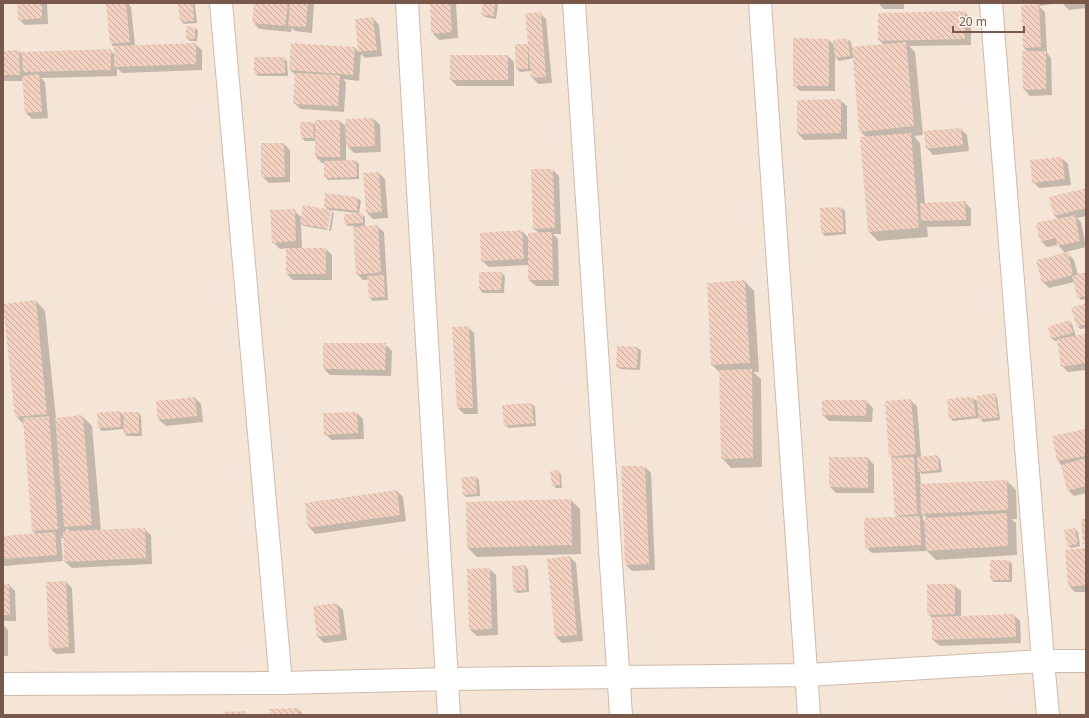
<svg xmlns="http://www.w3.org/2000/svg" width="1089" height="718" font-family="'Noto Sans',sans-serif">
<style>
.residential{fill:#f4e5d6}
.shadow{fill:#0003;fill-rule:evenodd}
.building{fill:url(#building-back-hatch)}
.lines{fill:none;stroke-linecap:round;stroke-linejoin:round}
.street-casing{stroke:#cfbaad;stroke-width:24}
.street{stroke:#fff;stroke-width:22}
</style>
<defs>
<pattern id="building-back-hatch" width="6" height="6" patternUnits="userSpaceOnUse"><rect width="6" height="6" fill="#f2d1c0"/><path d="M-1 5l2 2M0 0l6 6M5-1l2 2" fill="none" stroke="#c9ac9e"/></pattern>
</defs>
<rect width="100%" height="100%" fill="#fdf3e8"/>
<path class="residential" d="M 3,3 L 1086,3 L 1086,715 L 3,715 Z"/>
<path class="shadow" d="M 18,3 L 47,3 L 48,24 L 25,25 L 19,19 Z
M 107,3 L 128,3 L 131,7 L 135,46 L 195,44 L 202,50 L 202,70 L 122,73 L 117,68 L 117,76 L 41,78 L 45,82 L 48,118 L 32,119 L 26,113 L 23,81 L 3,81 L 3,52 L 19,51 L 23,55 L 110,50 L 115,55 L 115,48 L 111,44 Z
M 179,3 L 195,4 L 197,23 L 184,24 L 181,21 Z
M 255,3 L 314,3 L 312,33 L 295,31 L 292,28 L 291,32 L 259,29 L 253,22 Z
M 431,3 L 456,3 L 458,38 L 439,40 L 432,33 Z
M 484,3 L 496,3 L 498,5 L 496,19 L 485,17 L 482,14 Z
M 878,3 L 904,3 L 904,9 L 884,9 Z
M 1038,3 L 1058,3 L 1039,6 L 1045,12 L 1047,53 L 1051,58 L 1052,95 L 1030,96 L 1024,89 L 1028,52 L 1024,48 L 1022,6 L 1040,5 Z
M 1062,3 L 1086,3 L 1086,8 L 1069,10 Z
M 965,12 L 971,19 L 971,45 L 909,46 L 915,52 L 923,135 L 914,136 L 920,143 L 925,204 L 965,202 L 971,209 L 971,226 L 927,227 L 928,237 L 878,241 L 869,232 L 867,138 L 860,131 L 854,58 L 839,61 L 835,57 L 835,91 L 800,91 L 794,85 L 829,40 L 834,45 L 848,39 L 851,42 L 852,48 L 884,45 L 879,40 Z
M 540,13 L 546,19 L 552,83 L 538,84 L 532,77 L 531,71 L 520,72 L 517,69 L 527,45 L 529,47 Z
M 373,18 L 379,25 L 382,56 L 365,58 L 361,54 L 359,81 L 343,79 L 346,82 L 344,112 L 301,109 L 294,103 L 296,75 L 290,70 L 355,48 L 359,52 L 356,20 Z
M 195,28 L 198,30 L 197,41 L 190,41 L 187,38 Z
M 508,56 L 514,62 L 514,86 L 457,86 L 451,80 Z
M 285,58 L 287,61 L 288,76 L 258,76 L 255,73 Z
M 840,100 L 847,106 L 847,139 L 804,140 L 798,134 L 798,101 Z
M 374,119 L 380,125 L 381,152 L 354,153 L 346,145 L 346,161 L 356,161 L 359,164 L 359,179 L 328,180 L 325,177 L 325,163 L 322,163 L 316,157 L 316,141 L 305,141 L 302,138 L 301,123 L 313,123 L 316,126 L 340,121 L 347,128 Z
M 961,129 L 967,135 L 969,151 L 933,155 L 927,148 Z
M 284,144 L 290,150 L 290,182 L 269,183 L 262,176 Z
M 1062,158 L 1068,164 L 1071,185 L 1039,188 L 1033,182 Z
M 553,170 L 559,176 L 561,234 L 553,234 L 558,239 L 559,286 L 536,286 L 529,280 L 529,265 L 489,267 L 482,261 L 481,234 L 522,231 L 529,238 L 539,233 L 534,229 Z
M 379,173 L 385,179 L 388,218 L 373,219 L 367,213 L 364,174 Z
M 1086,189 L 1086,216 L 1077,218 L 1081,222 L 1086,247 L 1066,252 L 1074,260 L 1078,275 L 1086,273 L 1086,299 L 1081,300 L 1078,297 L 1074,282 L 1049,288 L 1043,282 L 1066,254 L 1058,245 L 1047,247 L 1041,241 L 1059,220 L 1055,216 L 1050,198 Z
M 358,198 L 361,201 L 359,214 L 362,214 L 365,217 L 365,226 L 377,226 L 384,232 L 388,300 L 373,301 L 370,298 L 369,280 L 363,280 L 357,274 L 354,226 L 348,226 L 345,223 L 357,213 L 330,210 L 332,211 L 330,211 L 327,230 L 304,226 L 301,223 L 302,249 L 326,249 L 332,255 L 332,280 L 293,280 L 287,274 L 287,248 L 280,249 L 273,242 L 294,210 L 302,218 L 328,210 L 325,206 Z
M 842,208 L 845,211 L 846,234 L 825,236 L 822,233 Z
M 332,212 L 334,213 L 331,231 L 329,231 Z
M 502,273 L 505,276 L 504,293 L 483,293 L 480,290 Z
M 745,281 L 754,291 L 759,372 L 753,372 L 761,379 L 762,467 L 731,468 L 722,458 L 720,373 L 712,365 Z
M 36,301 L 45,311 L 56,419 L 82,416 L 92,426 L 101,531 L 144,529 L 151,535 L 152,564 L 72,568 L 65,562 L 64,538 L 61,538 L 63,561 L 3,566 L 3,537 L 36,534 L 33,531 L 24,425 L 16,416 ZM 66,528 L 71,532 L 67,532 Z
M 1086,304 L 1086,328 L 1081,329 L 1078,327 Z
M 1069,321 L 1072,324 L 1076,337 L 1086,335 L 1086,370 L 1068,372 L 1062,366 L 1059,341 L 1055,341 L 1052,339 Z
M 468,327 L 474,333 L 478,414 L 464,414 L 458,408 Z
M 385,344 L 392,351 L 391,376 L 330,375 L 324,369 Z
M 638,348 L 641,351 L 640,370 L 620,369 L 617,366 Z
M 994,394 L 997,397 L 1000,420 L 983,422 L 980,418 L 953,421 L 950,418 L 973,398 L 978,402 Z
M 195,398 L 201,404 L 203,422 L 166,426 L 159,420 L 158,402 Z
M 910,400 L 917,406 L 921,457 L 937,456 L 940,459 L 942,472 L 922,474 L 920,472 L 921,485 L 1007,481 L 1016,490 L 1017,519 L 1011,519 L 1016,523 L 1017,555 L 936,560 L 927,551 L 872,553 L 866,547 L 898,518 L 896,515 L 892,458 L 890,456 ZM 923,514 L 927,518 L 925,522 L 923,520 Z
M 866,401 L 873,408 L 872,422 L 829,421 L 823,415 Z
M 532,404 L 535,407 L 536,426 L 508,428 L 505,425 Z
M 120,412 L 125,417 L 139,413 L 141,416 L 142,436 L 127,436 L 124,433 L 124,429 L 102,431 L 99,428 Z
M 357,413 L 363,419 L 364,439 L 332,440 L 325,434 Z
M 1086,430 L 1086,493 L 1074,496 L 1068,490 L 1062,466 L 1058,461 Z
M 868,458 L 874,465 L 874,493 L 836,493 L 830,487 Z
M 645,467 L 651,473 L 655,570 L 632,571 L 626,565 Z
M 558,471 L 561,474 L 562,488 L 556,488 L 553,485 Z
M 476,477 L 479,480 L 480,496 L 466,497 L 463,494 Z
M 397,491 L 403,497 L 406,521 L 315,534 L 309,527 Z
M 571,500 L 580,509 L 581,554 L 477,557 L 468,548 Z
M 1075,529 L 1078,532 L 1080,546 L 1071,548 L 1068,545 Z
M 1086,549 L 1086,592 L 1075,592 L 1069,586 Z
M 570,557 L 576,563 L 583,641 L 562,643 L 556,637 Z
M 1009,561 L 1012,564 L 1012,582 L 994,582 L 991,579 Z
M 525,566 L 528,569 L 529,592 L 517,593 L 514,590 Z
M 490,569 L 496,575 L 498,635 L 477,636 L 470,630 Z
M 66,582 L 72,588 L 75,653 L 56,654 L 50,648 Z
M 3,585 L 9,585 L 15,591 L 16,621 L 3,621 Z
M 954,585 L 961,591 L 961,617 L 1014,615 L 1020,621 L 1021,643 L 940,646 L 933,640 L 933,619 L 928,614 Z
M 337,604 L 343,610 L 347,640 L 324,643 L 318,637 Z
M 3,624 L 8,630 L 8,656 L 3,656 Z
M 298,709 L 304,715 L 271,715 Z"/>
<path class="building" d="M 17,3 L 42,3 L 42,18 L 18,20 Z
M 106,3 L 126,3 L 130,42 L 110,44 Z
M 178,3 L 193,3 L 194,21 L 180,22 Z
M 254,3 L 288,3 L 285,26 L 252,23 Z
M 290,3 L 308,3 L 306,27 L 288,26 Z
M 430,3 L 450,3 L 452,32 L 431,34 Z
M 483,3 L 495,3 L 494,16 L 481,15 Z
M 1039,4 L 1041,47 L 1023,48 L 1021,5 Z
M 965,11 L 965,39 L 878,41 L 878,13 Z
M 541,12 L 546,77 L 531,78 L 528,45 L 528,69 L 516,69 L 515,44 L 528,44 L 525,13 Z
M 373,17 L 377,50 L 358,52 L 355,19 Z
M 186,26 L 195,27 L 195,39 L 186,39 Z
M 793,38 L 829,39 L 829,86 L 793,86 Z
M 848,38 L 850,56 L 835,58 L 833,40 Z
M 906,42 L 914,126 L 859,132 L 852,47 Z
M 196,43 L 196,64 L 114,67 L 114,46 Z
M 291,43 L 355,47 L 353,75 L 289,70 Z
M 111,49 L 111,70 L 23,72 L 22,52 Z
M 19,50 L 20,75 L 3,75 L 3,51 Z
M 1022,51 L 1046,51 L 1046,89 L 1023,90 Z
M 450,55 L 508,55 L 508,80 L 450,80 Z
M 254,57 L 285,57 L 285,73 L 254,74 Z
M 295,73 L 340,75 L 338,106 L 293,104 Z
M 39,74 L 42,112 L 25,113 L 22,76 Z
M 841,99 L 841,133 L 797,134 L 797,100 Z
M 374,118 L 375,146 L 346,147 L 345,119 Z
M 315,120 L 340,120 L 340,157 L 315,157 Z
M 300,122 L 313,122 L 314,138 L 301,138 Z
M 961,128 L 963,145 L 926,149 L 924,131 Z
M 911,133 L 919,228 L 868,232 L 860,137 Z
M 261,143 L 284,143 L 285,177 L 261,177 Z
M 1062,157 L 1065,179 L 1032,183 L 1030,160 Z
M 356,160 L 357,177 L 324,178 L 324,161 Z
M 531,169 L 553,169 L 555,228 L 533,229 Z
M 379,172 L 382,212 L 366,213 L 363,173 Z
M 1086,188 L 1086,208 L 1054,216 L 1049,197 Z
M 325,193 L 358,197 L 357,211 L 324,207 Z
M 965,201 L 966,220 L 921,221 L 920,203 Z
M 303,205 L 331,210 L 328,229 L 300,224 Z
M 842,207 L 844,232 L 821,233 L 820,208 Z
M 295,209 L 296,241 L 272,243 L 270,210 Z
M 363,213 L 363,223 L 344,224 L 344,214 Z
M 1075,215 L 1080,241 L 1057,246 L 1056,238 L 1040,242 L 1036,223 Z
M 378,225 L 381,272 L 356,275 L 353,227 Z
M 522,230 L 524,259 L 481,261 L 480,233 Z
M 552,232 L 553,280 L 528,280 L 528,233 Z
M 286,248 L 326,248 L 326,274 L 286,274 Z
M 1068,252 L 1073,275 L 1042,283 L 1036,260 Z
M 479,272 L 502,272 L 501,290 L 479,290 Z
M 1086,272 L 1086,296 L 1077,298 L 1072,276 Z
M 384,275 L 385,297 L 369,298 L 367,276 Z
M 745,280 L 750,363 L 711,365 L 707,283 Z
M 36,300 L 47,414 L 15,417 L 3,304 Z
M 1086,303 L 1086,324 L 1077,327 L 1071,308 Z
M 1069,320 L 1073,333 L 1051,339 L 1048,327 Z
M 469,326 L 473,408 L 457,408 L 452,327 Z
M 1086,334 L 1086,363 L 1061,367 L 1057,339 Z
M 323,343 L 386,343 L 385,370 L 323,369 Z
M 617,346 L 638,347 L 637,368 L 616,367 Z
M 752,369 L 753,458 L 721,459 L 719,370 Z
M 995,393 L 998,417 L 979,420 L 976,396 Z
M 195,397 L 197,416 L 158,420 L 156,401 Z
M 973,397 L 976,416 L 949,419 L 947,399 Z
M 911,399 L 916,454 L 889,457 L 885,401 Z
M 822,400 L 867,400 L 866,416 L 822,415 Z
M 532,403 L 534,423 L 504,426 L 502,405 Z
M 120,411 L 121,427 L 98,428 L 97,413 Z
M 124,412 L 139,412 L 139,433 L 123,434 Z
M 357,412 L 358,433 L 324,435 L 323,413 Z
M 83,415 L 92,525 L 64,527 L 55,418 Z
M 49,416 L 58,529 L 32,531 L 23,418 Z
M 1086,429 L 1086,456 L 1057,461 L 1052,436 Z
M 938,455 L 939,470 L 918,472 L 917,457 Z
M 829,457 L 868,457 L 868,488 L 829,487 Z
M 914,457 L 917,514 L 895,516 L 891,458 Z
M 1086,458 L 1086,486 L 1067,491 L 1061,465 Z
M 621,466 L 645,466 L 649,564 L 625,565 Z
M 559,470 L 560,485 L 552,486 L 550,471 Z
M 476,476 L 477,494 L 463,495 L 461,477 Z
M 1007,480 L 1008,510 L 921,514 L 920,484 Z
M 397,490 L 400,515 L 308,528 L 305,503 Z
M 571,499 L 572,545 L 467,548 L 466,502 Z
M 1007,513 L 1008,546 L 926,551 L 924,518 Z
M 920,516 L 921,545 L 865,548 L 864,518 Z
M 1081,519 L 1086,519 L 1086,543 L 1083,544 Z
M 145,528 L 146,558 L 64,562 L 63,531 Z
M 1075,528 L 1078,544 L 1067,546 L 1064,530 Z
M 55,532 L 57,555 L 3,559 L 3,536 Z
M 1086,548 L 1086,585 L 1068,587 L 1065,550 Z
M 570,556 L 577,635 L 555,637 L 547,559 Z
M 990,560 L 1009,560 L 1009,580 L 990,580 Z
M 525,565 L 526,590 L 513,591 L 512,566 Z
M 490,568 L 492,629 L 469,630 L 467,569 Z
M 66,581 L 69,647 L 49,649 L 46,582 Z
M 3,584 L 9,584 L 10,615 L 3,615 Z
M 927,584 L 955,584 L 955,614 L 927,615 Z
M 337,603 L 341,634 L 317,637 L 313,606 Z
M 1015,614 L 1016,637 L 932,640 L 932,617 Z
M 299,708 L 299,715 L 270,715 L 269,709 Z
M 245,711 L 245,715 L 223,715 L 223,712 Z"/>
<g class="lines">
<defs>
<path id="street" d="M 221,3 L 281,683
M 407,3 L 449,715
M 574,3 L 621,715
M 760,3 L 809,715
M 991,3 L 1043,661 L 1048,715
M 3,684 L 281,683 L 448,679 L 807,675 L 1043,661 L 1086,661"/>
</defs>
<use href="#street" class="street-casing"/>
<use href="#street" class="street"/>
</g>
<rect width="1089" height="718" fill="none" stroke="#78584b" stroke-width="8"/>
<path d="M953 26v6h71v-6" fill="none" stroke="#78584b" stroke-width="2"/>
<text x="959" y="26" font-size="12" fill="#78584b" stroke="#fff8ef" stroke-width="3" paint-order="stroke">20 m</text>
</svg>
